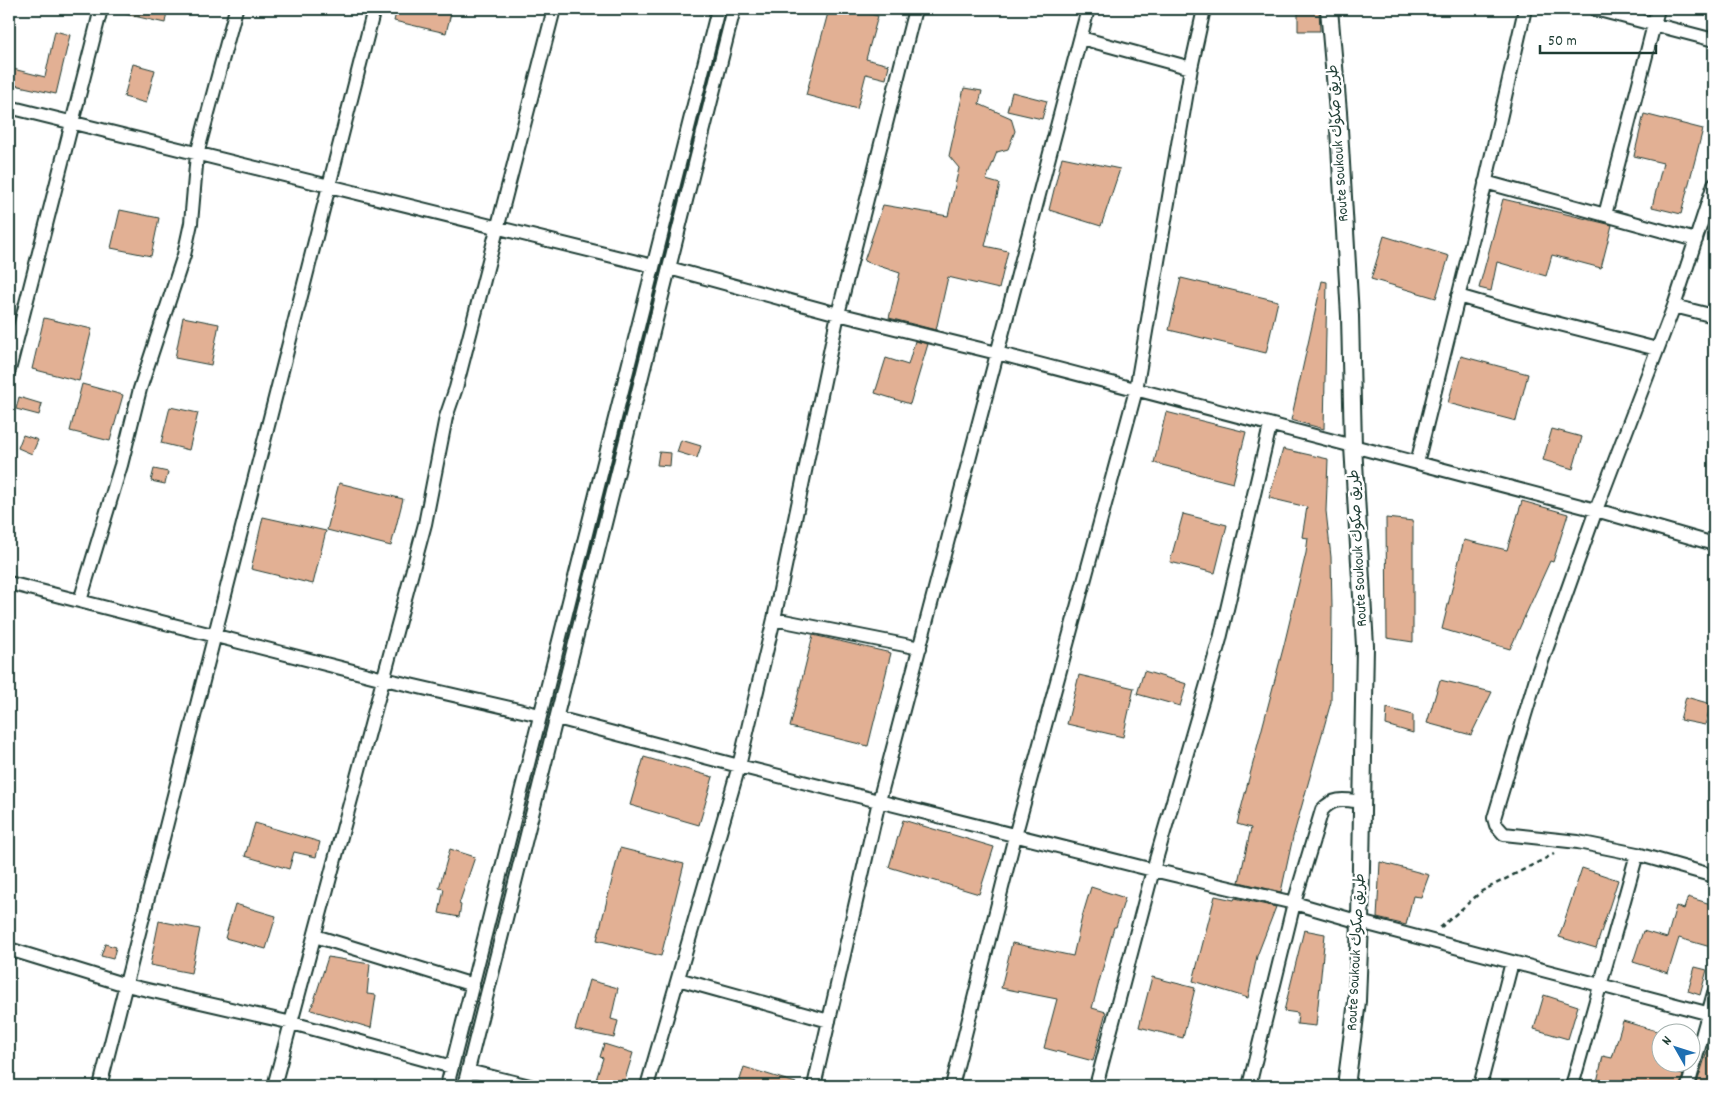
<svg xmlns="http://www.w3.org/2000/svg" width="1723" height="1095" font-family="Dekko,'Playpen Sans Arabic',sans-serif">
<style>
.building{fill:#e2b094;stroke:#1f3d34}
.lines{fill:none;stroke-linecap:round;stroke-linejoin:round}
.minor-casing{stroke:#1f3d34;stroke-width:16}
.tertiary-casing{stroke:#1f3d34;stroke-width:20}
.path{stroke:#1f3d34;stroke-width:2.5;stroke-dasharray:5 4;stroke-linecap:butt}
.minor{stroke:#fff;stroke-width:12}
.tertiary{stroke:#fff;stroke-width:16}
.labels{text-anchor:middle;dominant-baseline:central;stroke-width:5;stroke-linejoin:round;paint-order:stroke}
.street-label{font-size:15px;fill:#1f3d34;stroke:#fff}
</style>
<rect width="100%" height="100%" fill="#fff"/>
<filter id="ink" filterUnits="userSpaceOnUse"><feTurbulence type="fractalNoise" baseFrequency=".02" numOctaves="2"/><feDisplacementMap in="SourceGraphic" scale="10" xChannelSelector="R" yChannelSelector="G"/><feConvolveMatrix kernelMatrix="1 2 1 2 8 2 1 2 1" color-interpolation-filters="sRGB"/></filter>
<g filter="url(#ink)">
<path class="building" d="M 126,9 L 157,9 L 167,11 L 165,23 L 125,14 Z
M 397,9 L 452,9 L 446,33 L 394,21 Z
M 829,9 L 851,9 L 878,16 L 866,59 L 889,65 L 886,79 L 866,74 L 857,109 L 806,95 Z
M 1298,9 L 1319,9 L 1320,31 L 1298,31 Z
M 55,31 L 70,35 L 56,94 L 10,84 L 13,69 L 45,77 Z
M 133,64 L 155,70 L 146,103 L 124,97 Z
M 964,88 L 982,91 L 979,104 L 1011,118 L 1015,131 L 1008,149 L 997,152 L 986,180 L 1000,184 L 985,246 L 1008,251 L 999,289 L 948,277 L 936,330 L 889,318 L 900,273 L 864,261 L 883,205 L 948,216 L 959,168 L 949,156 Z
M 1012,92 L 1047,101 L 1042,119 L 1007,111 Z
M 1644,114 L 1703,129 L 1681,214 L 1652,207 L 1663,163 L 1634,156 Z
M 1062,157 L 1120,169 L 1101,226 L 1049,210 Z
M 1503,199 L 1612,225 L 1601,268 L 1552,255 L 1546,276 L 1497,262 L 1491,291 L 1479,288 Z
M 120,210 L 159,218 L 151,256 L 111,248 Z
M 1384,236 L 1449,256 L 1436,298 L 1371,279 Z
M 1181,278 L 1278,301 L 1266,353 L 1169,330 Z
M 1322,281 L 1327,282 L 1324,429 L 1291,420 Z
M 183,317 L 219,324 L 211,365 L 175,358 Z
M 44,318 L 92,329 L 79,381 L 32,369 Z
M 915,341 L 928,344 L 910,404 L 875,393 L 886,358 L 908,365 Z
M 1461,356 L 1528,374 L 1516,421 L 1448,403 Z
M 82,384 L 123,395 L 110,441 L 70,431 Z
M 19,397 L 42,404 L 39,415 L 16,409 Z
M 170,407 L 198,413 L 189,450 L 161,443 Z
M 1166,412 L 1246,432 L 1233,483 L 1154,463 Z
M 1552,429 L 1582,437 L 1573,469 L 1543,460 Z
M 23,435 L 38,440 L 32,454 L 18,448 Z
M 681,440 L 701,446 L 697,458 L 677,452 Z
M 1283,449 L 1328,459 L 1326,511 L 1331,557 L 1332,608 L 1331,702 L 1293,837 L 1281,892 L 1239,882 L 1251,828 L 1237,824 L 1284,645 L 1306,553 L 1308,538 L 1302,537 L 1307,507 L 1269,498 Z
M 659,452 L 671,453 L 670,466 L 657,465 Z
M 154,469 L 168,472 L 165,484 L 151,481 Z
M 339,483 L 403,499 L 391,546 L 327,530 Z
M 1522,501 L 1568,514 L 1553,562 L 1550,561 L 1510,649 L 1442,629 L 1464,540 L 1507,550 Z
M 1183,514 L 1227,525 L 1215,573 L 1170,562 Z
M 263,517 L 326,531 L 313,584 L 251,569 Z
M 1386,518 L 1413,521 L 1413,642 L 1387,638 Z
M 813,635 L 891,653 L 868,746 L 790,727 Z
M 1144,671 L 1187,684 L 1180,706 L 1137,694 Z
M 1079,675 L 1134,688 L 1123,737 L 1067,724 Z
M 1440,680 L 1492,692 L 1471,735 L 1427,723 Z
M 1686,697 L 1711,704 L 1705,725 L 1680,720 Z
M 1387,708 L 1413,715 L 1413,733 L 1386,725 Z
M 644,757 L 713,777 L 699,825 L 630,805 Z
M 903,820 L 994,847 L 979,894 L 889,867 Z
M 255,823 L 320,842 L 316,857 L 294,852 L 289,869 L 245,856 Z
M 620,848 L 684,864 L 661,956 L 597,940 Z
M 450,849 L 475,857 L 459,904 L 461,905 L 459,917 L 439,913 L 444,889 L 439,888 Z
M 1380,862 L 1429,875 L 1421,897 L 1413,896 L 1406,925 L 1377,918 Z
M 1582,868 L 1618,880 L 1596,948 L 1559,937 Z
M 1091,887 L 1125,898 L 1116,927 L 1114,927 L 1092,1008 L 1106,1012 L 1093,1061 L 1044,1048 L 1057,999 L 1001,988 L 1012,943 L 1073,956 L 1082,917 Z
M 1215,896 L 1234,900 L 1235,898 L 1276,907 L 1257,956 L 1248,998 L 1193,981 Z
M 1688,897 L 1714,905 L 1714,948 L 1679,938 L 1668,973 L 1633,962 L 1643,931 L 1667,938 L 1676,906 L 1684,909 Z
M 235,904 L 276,916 L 266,949 L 225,938 Z
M 159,921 L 200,929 L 191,973 L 150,965 Z
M 1304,930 L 1325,934 L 1316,1026 L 1297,1024 L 1298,1013 L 1284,1011 Z
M 105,944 L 116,947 L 113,959 L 101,956 Z
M 328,957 L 370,964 L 367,994 L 376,995 L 371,1028 L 311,1010 Z
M 1695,967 L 1707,970 L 1700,995 L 1688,991 Z
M 1152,977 L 1195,988 L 1183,1038 L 1139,1027 Z
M 589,980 L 618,988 L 611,1019 L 618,1021 L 614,1038 L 575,1030 Z
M 1544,995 L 1578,1006 L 1568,1039 L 1534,1029 Z
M 1623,1021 L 1660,1032 L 1660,1062 L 1672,1062 L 1670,1071 L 1683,1075 L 1680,1086 L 1596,1086 L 1603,1056 L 1612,1058 Z
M 1711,1039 L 1714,1039 L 1714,1086 L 1696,1086 Z
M 604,1044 L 633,1053 L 623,1086 L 594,1086 L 603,1058 L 600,1057 Z
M 744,1067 L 796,1083 L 795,1086 L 738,1086 Z"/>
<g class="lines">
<defs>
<path id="minor" d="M 1595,9 L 1714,40
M 1081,38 L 1191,68
M 9,107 L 653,266
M 1485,182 L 1696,240
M 1714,184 L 1674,306 L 1596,510 L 1536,678 L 1494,818 L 1496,825 L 1504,834 L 1578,842 L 1637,854 L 1714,876
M 1605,215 L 1658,9
M 669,268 L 838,314 L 997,353 L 1353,446 L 1596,510 L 1714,544
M 1458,296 L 1517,313 L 1657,349
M 1674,306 L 1714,316
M 9,370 L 101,9
M 1417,463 L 1474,233 L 1525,9
M 9,583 L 384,679 L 540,715
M 80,601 L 121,465 L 140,389 L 184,255 L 191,223 L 197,154 L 236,9
M 774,619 L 920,648
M 557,718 L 739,766 L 1153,870 L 1294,903 L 1360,922 L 1714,1015
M 315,936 L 473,985
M 9,949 L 126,985 L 292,1023 L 452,1067
M 678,979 L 829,1021
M 468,1071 L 530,1086
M 100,1086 L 374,9
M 274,1086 L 425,524 L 446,417 L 456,388 L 554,9
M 447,1086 L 718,9
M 464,1086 L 734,9
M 647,1086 L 739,766 L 774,619 L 838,314 L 915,9
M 814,1086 L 879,801 L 1088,9
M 952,1086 L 1015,836 L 1136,390 L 1191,68 L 1204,9
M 1096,1086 L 1153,870 L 1220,639 L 1270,426
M 1249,1086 L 1294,903 L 1322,810 C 1334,796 1346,800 1363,802
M 1480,1086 L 1512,962
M 1572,1086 L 1637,854
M 1688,1086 L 1714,993"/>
<path id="tertiary" d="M 1329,9 L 1338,112 L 1350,316 L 1353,446 L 1365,646 L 1360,922 L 1357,1001 L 1346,1086"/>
</defs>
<use href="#minor" class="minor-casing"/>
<use href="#tertiary" class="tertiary-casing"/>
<path class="path" d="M 1440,928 L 1482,891 L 1554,854"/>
<use href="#minor" class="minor"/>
<use href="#tertiary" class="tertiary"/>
</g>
</g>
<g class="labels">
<g class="street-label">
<text transform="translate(1339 143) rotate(-94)">Route Soukouk طريق صكوك</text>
<text transform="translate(1359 548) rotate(-93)">Route Soukouk طريق صكوك</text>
<text transform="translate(1357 952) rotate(-87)">Route Soukouk طريق صكوك</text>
</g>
</g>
<rect width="1723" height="1095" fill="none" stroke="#fff" stroke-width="30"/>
<rect x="15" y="15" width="1693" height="1065" fill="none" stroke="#1f3d34" stroke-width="2" filter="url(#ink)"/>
<g transform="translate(1676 1048) rotate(309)"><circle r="24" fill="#ffffff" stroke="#a5b1ae"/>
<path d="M0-4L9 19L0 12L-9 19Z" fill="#1f6fb2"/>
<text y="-8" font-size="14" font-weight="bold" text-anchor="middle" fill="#1f3d34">N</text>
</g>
<path d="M1540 45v8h116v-8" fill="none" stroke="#1f3d34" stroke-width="2.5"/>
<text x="1548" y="45" font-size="15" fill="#1f3d34" stroke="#ffffff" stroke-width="4" paint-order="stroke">50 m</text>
</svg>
